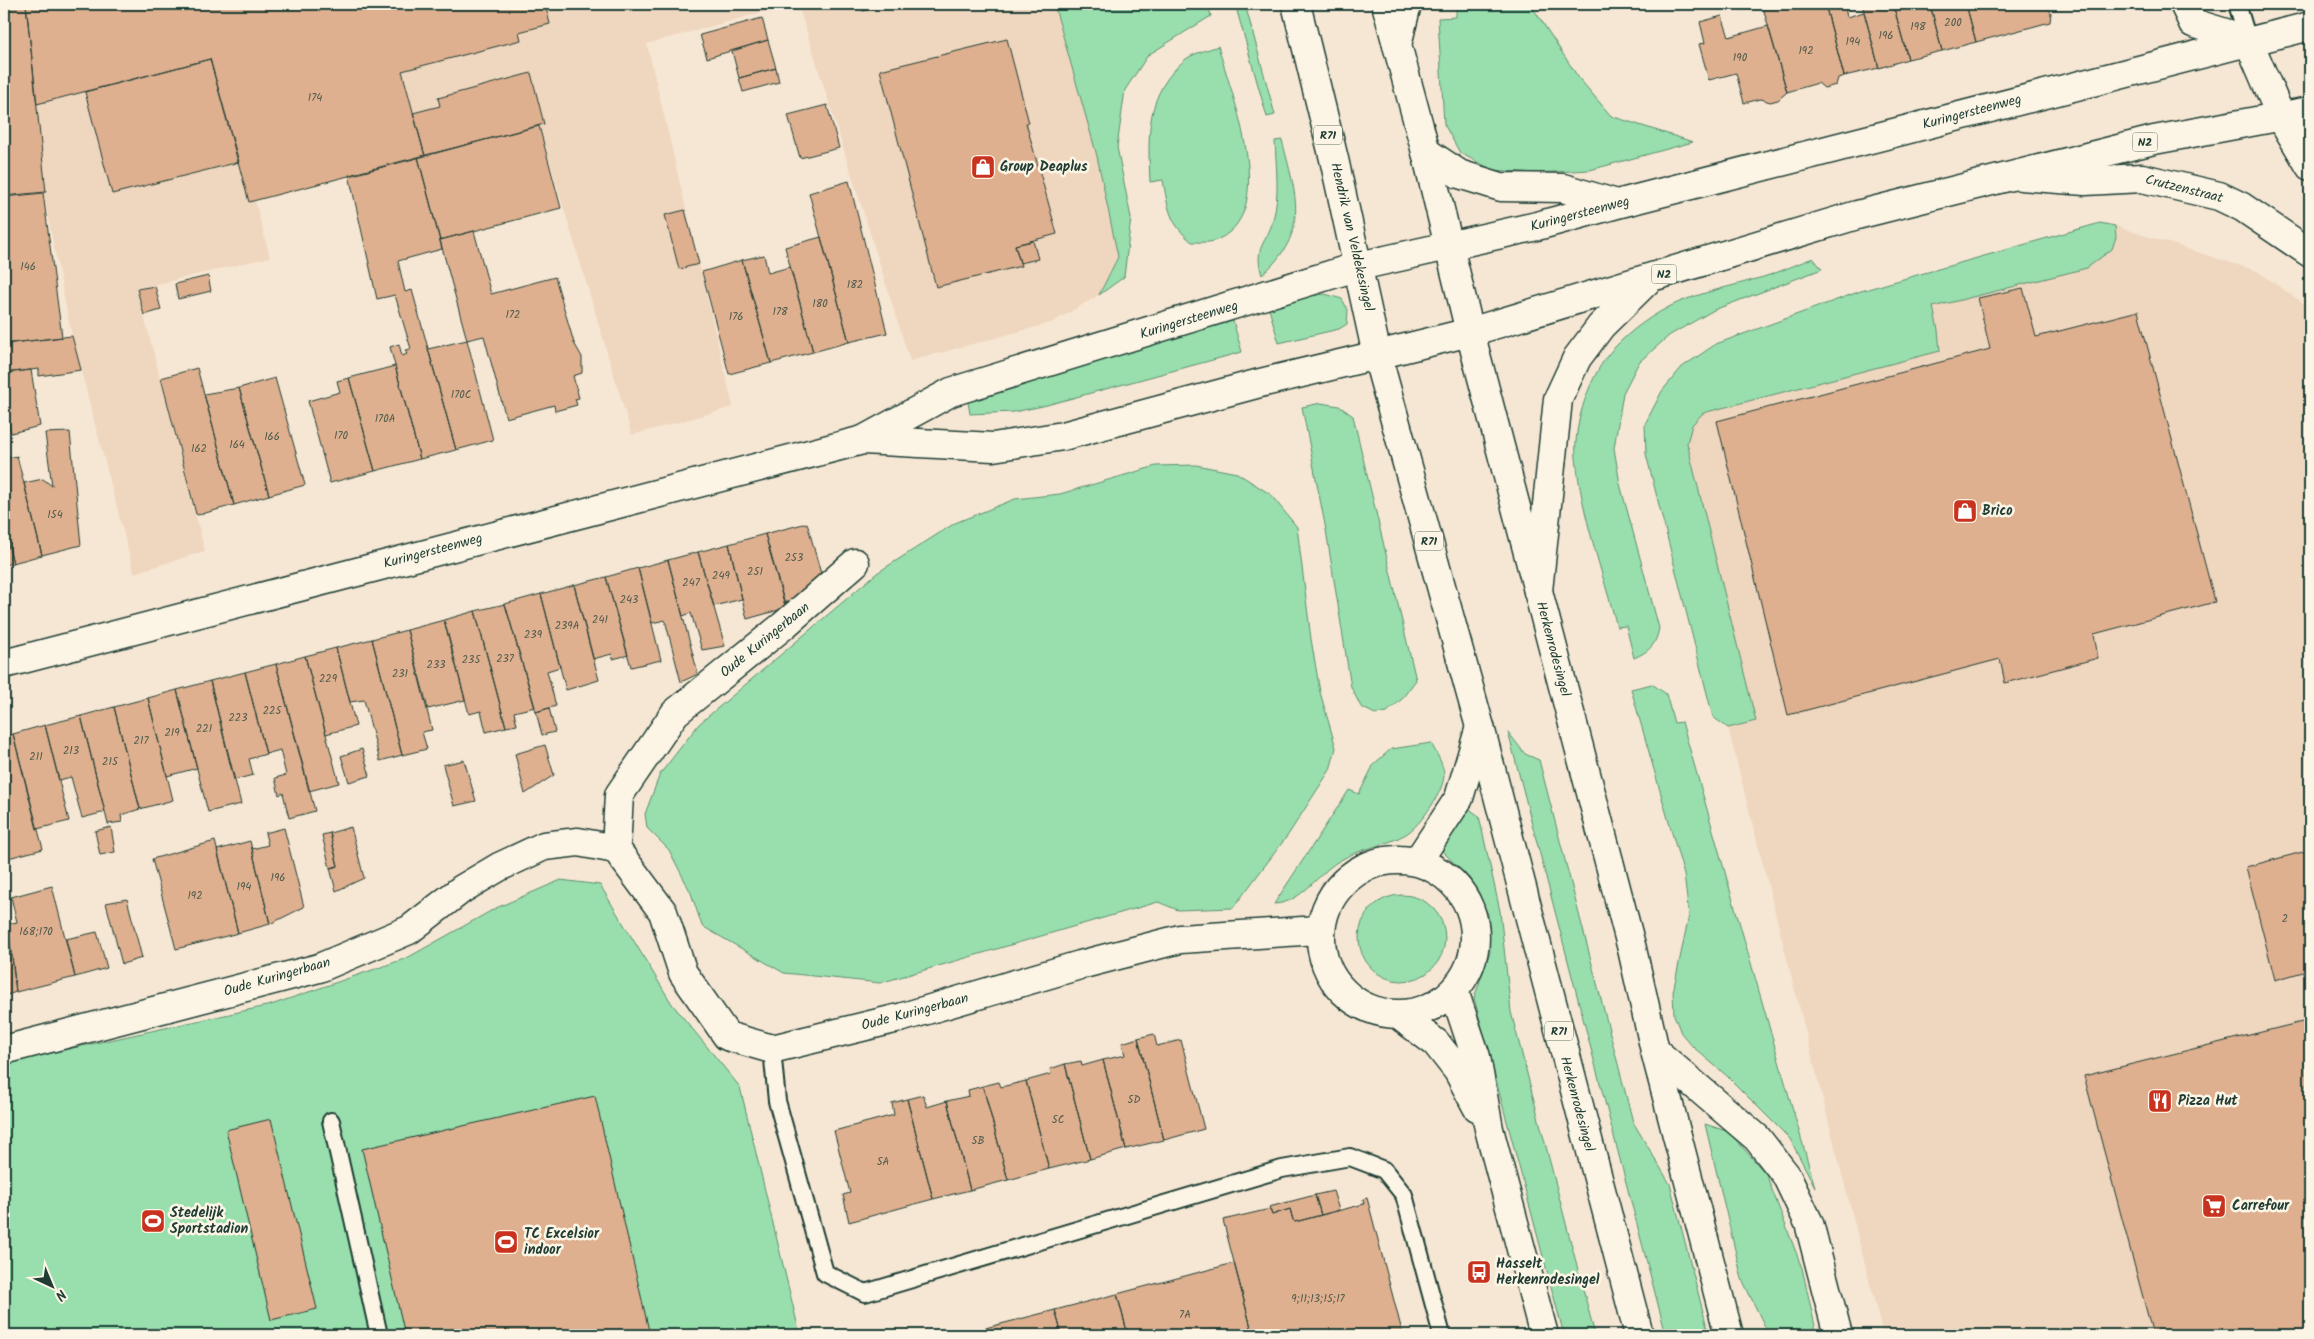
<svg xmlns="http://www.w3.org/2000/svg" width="2314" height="1339" font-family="Kalam,sans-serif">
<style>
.built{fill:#efd6bf}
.green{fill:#98dfad;stroke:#5c8e70}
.building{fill:#deb08f;stroke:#1f3d34}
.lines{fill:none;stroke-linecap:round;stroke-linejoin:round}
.lane-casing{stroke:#1f3d34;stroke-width:20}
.street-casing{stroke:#1f3d34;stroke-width:31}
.secondary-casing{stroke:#1f3d34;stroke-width:31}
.primary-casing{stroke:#1f3d34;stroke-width:31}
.highway-casing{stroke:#1f3d34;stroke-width:31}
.lane{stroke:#fcf5e5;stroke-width:16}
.street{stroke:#fcf5e5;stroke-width:28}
.secondary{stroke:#fcf5e5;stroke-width:28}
.primary{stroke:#fcf5e5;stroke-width:28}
.highway{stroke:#fcf5e5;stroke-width:28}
.labels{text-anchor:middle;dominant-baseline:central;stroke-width:5;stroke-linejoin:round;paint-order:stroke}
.number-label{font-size:11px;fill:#4f5a4b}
.shield{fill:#fcf5e5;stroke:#617469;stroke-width:1}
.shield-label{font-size:12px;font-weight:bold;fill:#1f3d34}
.street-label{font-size:14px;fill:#1f3d34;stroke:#fcf5e5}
.poi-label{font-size:14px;font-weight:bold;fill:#1f3d34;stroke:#fcf5e5;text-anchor:start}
</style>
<rect width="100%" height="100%" fill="#f6e7d4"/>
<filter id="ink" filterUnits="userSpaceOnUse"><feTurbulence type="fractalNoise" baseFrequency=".02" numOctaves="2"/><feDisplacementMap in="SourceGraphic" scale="10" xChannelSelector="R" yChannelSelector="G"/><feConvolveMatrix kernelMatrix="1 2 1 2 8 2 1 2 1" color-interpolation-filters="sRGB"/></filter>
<g filter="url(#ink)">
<path class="built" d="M 4,4 L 792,4 L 647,44 L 733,407 L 632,435 L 539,126 L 255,201 L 270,257 L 137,289 L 205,551 L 134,573 L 72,336 L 43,193 L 4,197 Z
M 798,4 L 1054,4 L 1097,156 L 1118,257 L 1099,295 L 1051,323 L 910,361 Z
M 2115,226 L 2257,271 L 2310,308 L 2310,1335 L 1883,1335 L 1728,728 L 1756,721 L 1687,443 L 1692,425 L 1703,413 L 1940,351 L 1938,330 L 1932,307 L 2087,268 L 2116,237 Z"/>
<path class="green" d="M 1054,4 L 1208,4 L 1211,16 L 1148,55 L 1125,90 L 1117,147 L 1131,218 L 1124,277 L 1099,295 L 1118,257 L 1097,156 Z
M 1235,4 L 1245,4 L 1275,115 L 1267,117 Z
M 1456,4 L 1527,4 L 1535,11 L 1578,77 L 1611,116 L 1693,142 L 1590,170 L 1535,173 L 1493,170 L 1460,153 L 1444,124 L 1438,18 L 1456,17 Z
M 1218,46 C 1231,94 1282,216 1214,241 C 1208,243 1199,242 1192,242 C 1169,223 1168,208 1163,180 L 1150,182 C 1148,134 1145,93 1186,59 C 1194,53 1208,50 1218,46 Z
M 1282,140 C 1296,196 1311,231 1262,275 C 1253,246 1267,244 1273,220 C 1280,195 1276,166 1275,141 Z
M 2100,223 L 2115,226 L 2116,237 L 2112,249 L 2087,268 L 1933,307 L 1938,330 L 1940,351 L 1703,413 L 1692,425 L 1687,443 L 1756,721 L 1728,728 L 1713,717 L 1646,454 L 1645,424 L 1662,391 L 1682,367 L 1716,344 L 1861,291 Z
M 1813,258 L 1822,269 L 1714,310 L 1670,335 L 1639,362 L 1623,393 L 1614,448 L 1620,484 L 1659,628 C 1656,645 1650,651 1634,658 L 1626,626 L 1617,627 C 1603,573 1581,514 1576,458 C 1573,424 1590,374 1613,349 C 1631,330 1653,314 1677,303 C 1703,292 1729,287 1756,279 C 1776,274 1794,265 1813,258 Z
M 1325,294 L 1342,299 L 1348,310 L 1347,324 L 1339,329 L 1279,343 L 1269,309 L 1301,297 Z
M 1233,321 L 1242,352 L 1043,406 L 1014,412 L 970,414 L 967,396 Z
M 1321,403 L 1339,406 L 1353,416 L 1416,680 L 1401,700 L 1387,712 L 1375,714 L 1361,707 L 1351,687 L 1326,530 L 1302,407 Z
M 1196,465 L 1237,473 L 1270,494 L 1297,527 L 1311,639 L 1320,692 L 1336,748 L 1330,770 L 1288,835 L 1233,908 L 1178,910 L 1158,902 L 880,983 L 784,973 L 702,926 L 691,893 L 669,850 L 647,828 L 645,814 L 660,774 L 699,724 L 877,573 L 955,523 L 1015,499 L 1060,494 L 1156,466 Z
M 1652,684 L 1666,694 L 1674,723 L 1682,722 L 1815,1187 L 1790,1139 L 1727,1076 L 1693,1047 L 1681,1033 L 1674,1015 L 1673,992 L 1689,915 L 1684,875 L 1631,689 Z
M 1508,732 L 1525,754 L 1539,760 L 1633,1122 L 1670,1184 L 1709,1335 L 1666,1335 Z
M 1431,743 C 1435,751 1444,765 1444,774 C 1445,790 1420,826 1406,834 C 1386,846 1360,848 1339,861 C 1317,874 1302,903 1274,904 L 1349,790 L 1359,794 L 1374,764 L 1391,749 Z
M 1468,808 L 1479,816 L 1500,911 L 1511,1012 L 1595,1335 L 1564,1335 L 1474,998 L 1490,952 L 1488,914 L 1469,878 L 1441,850 Z
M 561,880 L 600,885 L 672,1004 L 740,1087 L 800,1335 L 4,1335 L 4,1063 L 271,1005 L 407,958 L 496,908 Z
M1359 938a43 43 0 1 1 86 0a43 43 0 1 1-86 0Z
M 1705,1124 L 1729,1132 L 1766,1174 L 1802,1268 L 1817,1335 L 1769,1335 L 1742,1279 Z"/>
<path class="building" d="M 4,4 L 26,4 L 46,192 L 4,196 Z
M 26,4 L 545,4 L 550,24 L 519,32 L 521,40 L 402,71 L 425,156 L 249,202 L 210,59 L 37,104 Z
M 861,4 L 891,4 L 863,11 Z
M 1762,4 L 1825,4 L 1844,76 L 1838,78 L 1836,85 L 1824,88 L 1818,83 L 1787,92 Z
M 1825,4 L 1844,4 L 1847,17 L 1864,12 L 1879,68 L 1844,76 Z
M 1862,4 L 1893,4 L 1908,59 L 1879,68 Z
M 1893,4 L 1930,4 L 1942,51 L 1908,59 Z
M 1930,4 L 1966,4 L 1976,42 L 1942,51 Z
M 1966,4 L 2044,4 L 2051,12 L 2050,22 L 1976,42 Z
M 1722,16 L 1729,37 L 1768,26 L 1787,92 L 1778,100 L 1770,102 L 1761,99 L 1744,103 L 1736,73 L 1709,80 L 1699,44 L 1705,43 L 1700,22 Z
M 762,18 L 768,40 L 707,58 L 700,35 Z
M 1007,39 L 1029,123 L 1026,123 L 1057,234 L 1015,245 L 1021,266 L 936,287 L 880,70 Z
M 768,40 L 776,68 L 739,78 L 732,51 Z
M 210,59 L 239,162 L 112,194 L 85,92 Z
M 776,68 L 779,82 L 743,92 L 739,78 Z
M 531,73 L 544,124 L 425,156 L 413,113 L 440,106 L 438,98 Z
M 827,105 L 839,148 L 800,158 L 788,115 Z
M 539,126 L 561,208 L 440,240 L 418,157 Z
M 418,157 L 442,249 L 398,261 L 405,292 L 412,290 L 456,450 L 420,459 L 390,347 L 399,344 L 402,356 L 407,354 L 405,350 L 411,349 L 395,295 L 377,299 L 349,175 Z
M 849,181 L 887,333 L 849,342 L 809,193 Z
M 43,193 L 62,337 L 4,344 L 4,197 Z
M 685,210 L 699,264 L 679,269 L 665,215 Z
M 474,231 L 491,294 L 555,277 L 574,343 L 582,357 L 582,373 L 573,376 L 579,398 L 575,399 L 577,405 L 555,411 L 554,405 L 506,418 L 484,336 L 467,340 L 440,240 Z
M 821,237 L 849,342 L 813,352 L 785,247 Z
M 1033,241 L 1038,259 L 1020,263 L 1015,245 Z
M 764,255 L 768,273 L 790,267 L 813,352 L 771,363 L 742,260 Z
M 742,260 L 771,363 L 729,374 L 702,272 Z
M 208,276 L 211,291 L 178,299 L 175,284 Z
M 155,286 L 161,310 L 144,315 L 137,289 Z
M 2023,288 L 2036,337 L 2138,311 L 2215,602 L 2094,634 L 2098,658 L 2005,683 L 2000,659 L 1788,715 L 1717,421 L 1990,349 L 1978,298 Z
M 72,336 L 81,370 L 39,376 L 39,369 L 4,373 L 4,344 Z
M 467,340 L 493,440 L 456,450 L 428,349 Z
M 395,366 L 420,459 L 375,471 L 349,378 Z
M 197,368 L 234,505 L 198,515 L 196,514 L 161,378 Z
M 31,370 L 40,426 L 11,433 L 4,404 L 4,373 Z
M 275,378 L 305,485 L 269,495 L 239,388 Z
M 349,378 L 375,471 L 330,483 L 308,401 L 340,392 L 337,381 Z
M 239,388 L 269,495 L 234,505 L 204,394 Z
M 70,432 L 81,545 L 42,555 L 24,483 L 43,479 L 52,486 L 45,433 Z
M 17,456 L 42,555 L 13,563 L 4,528 L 4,459 Z
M 807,523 L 823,581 L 797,600 L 784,603 L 765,534 Z
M 4,528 L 13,563 L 4,565 Z
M 765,534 L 786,608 L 747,619 L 729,544 Z
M 729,544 L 742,599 L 714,606 L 698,552 Z
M 698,552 L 725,646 L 702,650 L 691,613 L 683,616 L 668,560 Z
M 668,560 L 698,674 L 681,682 L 665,620 L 652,623 L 638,568 Z
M 638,568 L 661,660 L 631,667 L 606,577 Z
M 606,577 L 628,655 L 613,659 L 612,654 L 593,659 L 574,585 Z
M 574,585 L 599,680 L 566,690 L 541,594 Z
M 541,594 L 560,667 L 547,671 L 556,706 L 536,712 L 505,604 Z
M 505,604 L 535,707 L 514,712 L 517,725 L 506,727 L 475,611 Z
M 475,611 L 506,727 L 486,732 L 481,711 L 469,714 L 444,620 Z
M 444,620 L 465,700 L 428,709 L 407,630 Z
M 407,630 L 432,730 L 422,732 L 427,749 L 402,755 L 372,639 Z
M 372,639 L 402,755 L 380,761 L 364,700 L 350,702 L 336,648 Z
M 336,648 L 356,726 L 326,734 L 305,656 Z
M 305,656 L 339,783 L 309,791 L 276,664 Z
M 276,664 L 315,811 L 289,818 L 283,793 L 279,795 L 275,778 L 286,775 L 280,750 L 266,754 L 245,672 Z
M 245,672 L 266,754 L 249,759 L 253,775 L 234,780 L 210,681 Z
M 210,681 L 241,804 L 208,812 L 177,690 Z
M 177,690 L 197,768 L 167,776 L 148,698 Z
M 148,698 L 173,800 L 140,809 L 114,707 Z
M 114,707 L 140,809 L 121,815 L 122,822 L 108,824 L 81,716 Z
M 549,708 L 555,732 L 542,735 L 536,712 Z
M 81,716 L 105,812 L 82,818 L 71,777 L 59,780 L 45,725 Z
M 45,725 L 69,821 L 37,829 L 13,734 Z
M 13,734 L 43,849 L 4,859 L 4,736 Z
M 545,745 L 554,775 L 525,794 L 515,754 Z
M 362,749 L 370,776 L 349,782 L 341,756 Z
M 464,760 L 476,801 L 454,806 L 443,765 Z
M 111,827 L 115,852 L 100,855 L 95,831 Z
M 351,827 L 364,878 L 336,891 L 330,868 L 338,866 L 330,833 Z
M 284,828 L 304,907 L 270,924 L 252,849 L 268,845 L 265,833 Z
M 330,833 L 338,866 L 330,868 L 322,835 Z
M 215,841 L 238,933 L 176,949 L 152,859 Z
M 250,841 L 270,924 L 238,933 L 217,850 Z
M 2310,850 L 2310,970 L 2275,980 L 2246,867 Z
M 52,886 L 75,977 L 16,992 L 8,924 L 17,922 L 11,897 Z
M 127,899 L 142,958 L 122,964 L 106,903 Z
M 97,932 L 107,968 L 75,977 L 66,939 Z
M 12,955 L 16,992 L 4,996 L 4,957 Z
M 2310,1020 L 2310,1335 L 2153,1335 L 2084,1076 Z
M 1154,1034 L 1157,1046 L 1181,1040 L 1204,1129 L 1164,1140 L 1138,1038 Z
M 1138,1038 L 1164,1140 L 1126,1149 L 1103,1060 L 1125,1055 L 1122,1043 Z
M 1103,1060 L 1126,1149 L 1090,1159 L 1065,1064 L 1081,1061 L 1082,1066 Z
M 1065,1064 L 1090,1159 L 1049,1169 L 1026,1081 L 1051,1074 L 1050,1069 Z
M 1026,1081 L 1049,1169 L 1008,1180 L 983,1086 L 999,1082 L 1001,1087 Z
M 983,1086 L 1008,1180 L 970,1190 L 947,1101 L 969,1096 L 968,1090 Z
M 923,1095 L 927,1107 L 947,1101 L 970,1190 L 933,1199 L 907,1099 Z
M 595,1096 L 650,1335 L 405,1335 L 362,1149 Z
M 907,1099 L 933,1199 L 849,1222 L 843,1195 L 850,1193 L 834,1131 L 894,1115 L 892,1103 Z
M 271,1119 L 317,1309 L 271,1320 L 226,1130 Z
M 1333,1191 L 1339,1210 L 1321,1215 L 1315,1195 Z
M 1315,1195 L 1321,1215 L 1295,1222 L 1293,1220 L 1290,1209 L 1272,1215 L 1269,1207 Z
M 1367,1198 L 1403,1335 L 1253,1335 L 1223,1220 L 1270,1209 L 1272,1215 L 1290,1209 L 1293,1220 L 1295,1222 L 1364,1204 L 1363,1199 Z
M 1234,1263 L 1253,1335 L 1128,1335 L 1117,1294 Z
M 1117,1294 L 1128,1335 L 1062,1335 L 1055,1310 Z
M 1055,1310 L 1062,1335 L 966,1335 L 966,1333 Z"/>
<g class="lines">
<defs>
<path id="lane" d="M 2237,4 L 2248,40
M 772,1049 L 777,1101 L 825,1273 L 865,1293 L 1282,1169 L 1350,1157 L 1384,1170 L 1404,1195 L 1442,1335
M 331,1121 L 379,1335"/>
<path id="street" d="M 2184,4 L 2193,23 L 2248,40 L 2281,117 L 2310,166
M 1397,45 L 1407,4
M 2021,176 L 2085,181 L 2142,178 L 2219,196 L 2242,207 L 2310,253
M 855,563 L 783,626 L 675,713 L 619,795 L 616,849 L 663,912 L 683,973 L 727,1036 L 772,1049 L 903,1017 L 1080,965 L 1180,939 L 1318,930
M 4,1050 L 319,968 L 409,930 L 462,889 L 499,867 L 544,846 L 578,842 L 616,849"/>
<path id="secondary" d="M 863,440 L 993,447 L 1063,436 L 1260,383 L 1377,355
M 4,664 L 863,440 L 951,392 L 1359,266
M1321 937a77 77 0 1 1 154 0a77 77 0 1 1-154 0Z
M 1417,862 L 1459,798 L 1480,727
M 1454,991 L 1476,1057 L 1489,1129 L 1544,1335
M 1400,1016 L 1436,1043 L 1458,1071 L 1477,1107
M 1655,1051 L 1757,1138 L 1786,1175 L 1809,1223 L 1838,1335"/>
<path id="primary" d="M 1426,152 L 1459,174 L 1501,187 L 1563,188 L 1617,204
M 1359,266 L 1537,226 L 1617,204 L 2310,26
M 1377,355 L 1470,332 L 1857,215 L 2154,140 L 2310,111
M 1538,591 L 1558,399 L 1577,358 L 1601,326 L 1647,281"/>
<path id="highway" d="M 1296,4 L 1334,159 L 1377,355 L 1480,727 L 1639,1335
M 1386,4 L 1426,152 L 1470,332 L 1632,949 L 1655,1051 L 1729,1335"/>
</defs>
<use href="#lane" class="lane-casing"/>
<use href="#street" class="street-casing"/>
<use href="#secondary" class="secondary-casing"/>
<use href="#primary" class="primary-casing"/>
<use href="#highway" class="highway-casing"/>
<use href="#lane" class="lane"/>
<use href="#street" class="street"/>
<use href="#secondary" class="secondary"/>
<use href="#primary" class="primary"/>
<use href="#highway" class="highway"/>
</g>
</g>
<defs>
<symbol id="shop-square" viewBox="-11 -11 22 22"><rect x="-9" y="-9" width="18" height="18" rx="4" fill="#c8321e" stroke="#fcf5e5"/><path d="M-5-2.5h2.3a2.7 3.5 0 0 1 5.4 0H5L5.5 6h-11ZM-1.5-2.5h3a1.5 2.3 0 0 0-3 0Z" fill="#fff"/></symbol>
<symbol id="restaurant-square" viewBox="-11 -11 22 22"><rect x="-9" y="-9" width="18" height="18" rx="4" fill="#c8321e" stroke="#fcf5e5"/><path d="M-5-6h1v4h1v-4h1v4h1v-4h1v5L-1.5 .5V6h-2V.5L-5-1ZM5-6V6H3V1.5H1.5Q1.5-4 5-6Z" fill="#fff"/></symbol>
<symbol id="supermarket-square" viewBox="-11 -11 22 22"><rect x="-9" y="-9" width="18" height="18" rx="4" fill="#c8321e" stroke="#fcf5e5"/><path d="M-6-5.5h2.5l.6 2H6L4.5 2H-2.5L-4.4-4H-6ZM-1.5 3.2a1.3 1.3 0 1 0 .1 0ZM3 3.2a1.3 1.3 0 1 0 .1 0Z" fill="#fff"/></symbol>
<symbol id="stadium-square" viewBox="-11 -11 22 22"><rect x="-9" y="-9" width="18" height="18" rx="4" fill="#c8321e" stroke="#fcf5e5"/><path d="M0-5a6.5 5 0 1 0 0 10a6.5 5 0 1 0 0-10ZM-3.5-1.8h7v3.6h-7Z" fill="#fff"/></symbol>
<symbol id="bus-square" viewBox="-11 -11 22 22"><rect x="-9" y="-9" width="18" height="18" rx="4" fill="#c8321e" stroke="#fcf5e5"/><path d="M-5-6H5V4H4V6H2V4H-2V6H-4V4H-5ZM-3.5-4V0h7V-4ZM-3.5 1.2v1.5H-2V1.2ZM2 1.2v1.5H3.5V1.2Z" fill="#fff"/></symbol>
</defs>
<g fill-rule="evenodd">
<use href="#shop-square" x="969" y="153" width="28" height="28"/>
<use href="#shop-square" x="1951" y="497" width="28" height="28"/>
<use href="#restaurant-square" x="2146" y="1087" width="28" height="28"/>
<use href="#supermarket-square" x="2200" y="1192" width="28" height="28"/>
<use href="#stadium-square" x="139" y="1207" width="28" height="28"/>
<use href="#stadium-square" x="492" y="1228" width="28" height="28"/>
<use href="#bus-square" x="1465" y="1258" width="28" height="28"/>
</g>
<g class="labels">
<g class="number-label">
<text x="1953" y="23">200</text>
<text x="1918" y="27">198</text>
<text x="1886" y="36">196</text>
<text x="1853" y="42">194</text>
<text x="1806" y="51">192</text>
<text x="1740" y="58">190</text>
<text x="315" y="98">174</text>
<text x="28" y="267">146</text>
<text x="855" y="285">182</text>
<text x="820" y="304">180</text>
<text x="780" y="312">178</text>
<text x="513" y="315">172</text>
<text x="736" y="317">176</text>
<text x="461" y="395">170C</text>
<text x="385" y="419">170A</text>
<text x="341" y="436">170</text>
<text x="272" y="437">166</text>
<text x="237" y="445">164</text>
<text x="199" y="449">162</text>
<text x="55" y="515">154</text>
<text x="794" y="558">253</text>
<text x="755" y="572">251</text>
<text x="721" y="576">249</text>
<text x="691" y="583">247</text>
<text x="629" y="600">243</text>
<text x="600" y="620">241</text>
<text x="567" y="626">239A</text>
<text x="533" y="635">239</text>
<text x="505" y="659">237</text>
<text x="471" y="660">235</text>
<text x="436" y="665">233</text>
<text x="400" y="674">231</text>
<text x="328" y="679">229</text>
<text x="272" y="711">225</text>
<text x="238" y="718">223</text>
<text x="204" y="729">221</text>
<text x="172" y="733">219</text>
<text x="141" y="741">217</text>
<text x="71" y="751">213</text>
<text x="36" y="757">211</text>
<text x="110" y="762">215</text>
<text x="278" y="878">196</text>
<text x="244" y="887">194</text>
<text x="195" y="896">192</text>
<text x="2285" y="919">2</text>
<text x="36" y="932">168;170</text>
<text x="1134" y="1100">5D</text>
<text x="1058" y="1120">5C</text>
<text x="978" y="1141">5B</text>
<text x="883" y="1162">5A</text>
<text x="1318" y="1299">9;11;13;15;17</text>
<text x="1185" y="1315">7A</text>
</g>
<g class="shield">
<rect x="1314" y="125.5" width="28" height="19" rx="4"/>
<rect x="2132.5" y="132.5" width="25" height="19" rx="4"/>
<rect x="1651.5" y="264.5" width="25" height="19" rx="4"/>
<rect x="1415" y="531.5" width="28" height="19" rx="4"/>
<rect x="1545" y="1021.5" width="28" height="19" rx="4"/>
</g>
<g class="shield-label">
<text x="1328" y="135">R71</text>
<text x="2145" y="142">N2</text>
<text x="1664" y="274">N2</text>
<text x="1429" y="541">R71</text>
<text x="1559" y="1031">R71</text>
</g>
<g class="street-label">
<text transform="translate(1972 112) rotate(-15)">Kuringersteenweg</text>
<text transform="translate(2184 189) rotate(14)">Crutzenstraat</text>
<text transform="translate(1580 214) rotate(-15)">Kuringersteenweg</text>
<text transform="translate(1352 237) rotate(77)">Hendrik van Veldekesingel</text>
<text transform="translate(1189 320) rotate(-17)">Kuringersteenweg</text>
<text transform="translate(433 551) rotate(-15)">Kuringersteenweg</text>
<text transform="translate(765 640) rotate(-39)">Oude Kuringerbaan</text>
<text transform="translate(1553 649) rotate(75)">Herkenrodesingel</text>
<text transform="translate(277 977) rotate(-16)">Oude Kuringerbaan</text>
<text transform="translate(915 1012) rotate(-15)">Oude Kuringerbaan</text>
<text transform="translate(1577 1104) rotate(75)">Herkenrodesingel</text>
</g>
<g class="poi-label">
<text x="1000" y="167">Group Deaplus</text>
<text x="1982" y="511">Brico</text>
<text x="2178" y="1101">Pizza Hut</text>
<text x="2232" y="1206">Carrefour</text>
<text x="170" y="1213">Stedelijk<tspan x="170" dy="16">Sportstadion</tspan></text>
<text x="524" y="1234">TC Excelsior<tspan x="524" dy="16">indoor</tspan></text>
<text x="1496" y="1264">Hasselt<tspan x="1496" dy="16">Herkenrodesingel</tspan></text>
</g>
</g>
<rect width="2314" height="1339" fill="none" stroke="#fcf5e5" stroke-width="20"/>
<rect x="10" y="10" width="2294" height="1319" fill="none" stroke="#1f3d34" stroke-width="2" filter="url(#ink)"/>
<g transform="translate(52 1286) rotate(136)" stroke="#fcf5e5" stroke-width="4" paint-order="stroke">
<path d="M0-4L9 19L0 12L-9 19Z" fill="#1f3d34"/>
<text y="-8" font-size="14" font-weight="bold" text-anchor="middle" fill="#1f3d34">N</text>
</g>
</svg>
